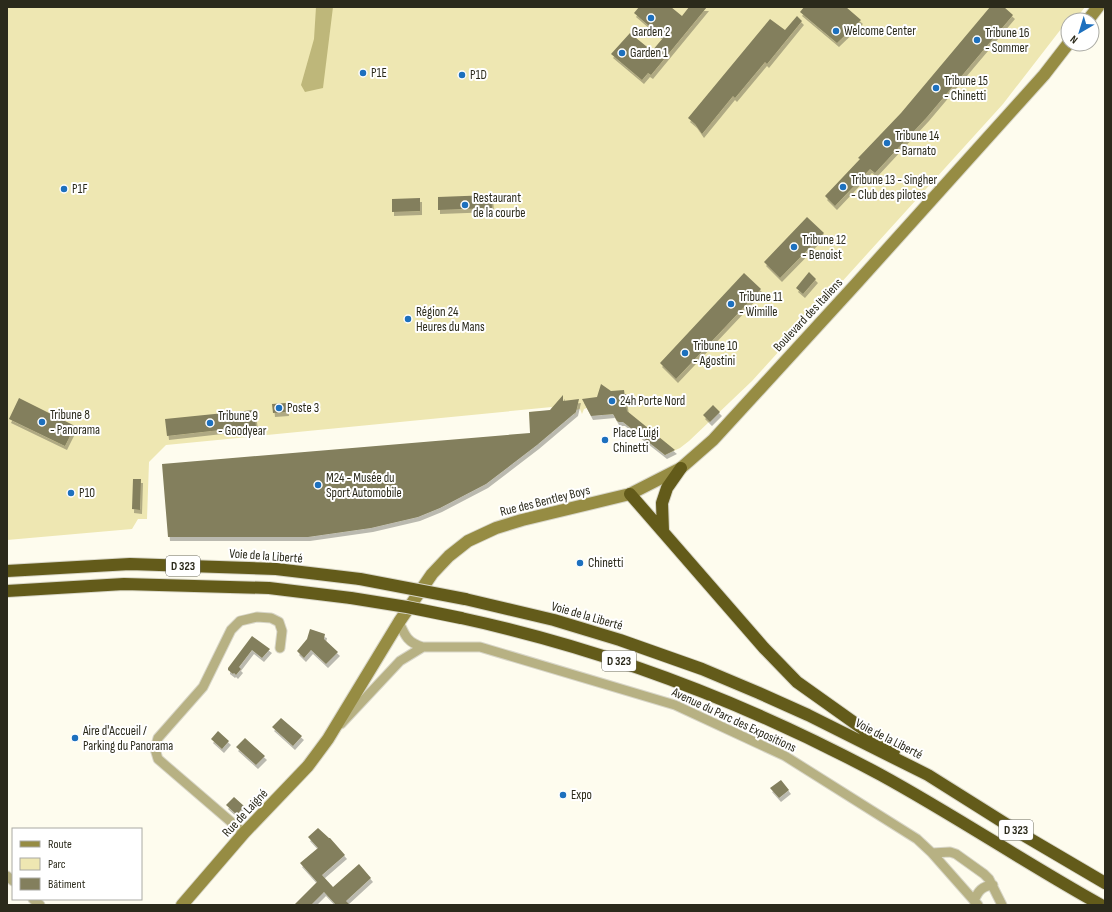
<svg xmlns="http://www.w3.org/2000/svg" width="1112" height="912" font-family="'Sofia Sans Condensed',sans-serif">
<style>
.green{fill:#eee7b2}
.forest{fill:#beb77a}
.building{fill:#837f5d;filter:url(#shadow)}
.lines{fill:none;stroke-linecap:round;stroke-linejoin:round}
.street-casing{stroke:#d8d6c8;stroke-width:11}
.secondary-casing{stroke:#d8d6c8;stroke-width:14}
.highway-casing{stroke:#d8d6c8;stroke-width:14}
.street{stroke:#b7b183;stroke-width:9}
.secondary{stroke:#968c43;stroke-width:12}
.highway{stroke:#635b1a;stroke-width:12}
.highway-bridge-casing{stroke:#d8d6c8;stroke-width:14;stroke-linecap:butt}
.highway-bridge{stroke:#635b1a;stroke-width:12}
.poi-dot{fill:#1d70be;stroke:#fff;stroke-width:1.5}
.labels{text-anchor:middle;dominant-baseline:central;stroke-width:4;stroke-linejoin:round;paint-order:stroke}
.shield{fill:#fff;stroke:#6b6a5f;stroke-width:1}
.shield-label{font-size:12px;font-weight:bold;fill:#2b2a1b}
.poi-label{font-size:13px;fill:#2b2a1b;stroke:#fff;text-anchor:start}
.street-label{font-size:13px;fill:#2b2a1b;stroke:#fff}
</style>
<defs>
<filter id="shadow"><feDropShadow dx="2" dy="4" stdDeviation="0" flood-color="#0004"/></filter>
</defs>
<rect width="100%" height="100%" fill="#fefcee"/>
<path class="green" d="M 7,7 L 1085,7 L 1078,16 L 1068,20 L 1003,104 L 752,381 L 689,441 L 680,448 L 665,455 L 623,422 L 619,422 L 617,421 L 618,414 L 599,415 L 599,408 L 590,414 L 587,408 L 584,409 L 582,414 L 580,409 L 576,410 L 575,415 L 573,410 L 530,421 L 529,412 L 543,411 L 544,413 L 549,413 L 552,407 L 166,445 L 149,462 L 147,519 L 138,519 L 132,529 L 7,540 Z"/>
<path class="forest" d="M 316,7 L 333,7 L 323,88 L 305,92 L 301,85 L 314,39 Z"/>
<path class="building" d="M 639,7 L 671,7 L 682,16 L 689,7 L 707,7 L 651,75 L 648,73 L 642,80 L 611,54 L 630,33 L 652,51 L 663,38 L 634,13 Z
M 804,7 L 846,7 L 861,20 L 837,43 L 800,12 Z
M 990,7 L 1004,7 L 1013,15 L 927,117 L 875,173 L 870,169 L 835,206 L 825,196 L 860,159 L 858,158 L 901,113 Z
M 797,16 L 802,21 L 767,64 L 765,62 L 735,98 L 733,96 L 702,134 L 695,124 L 688,118 L 770,19 L 785,30 Z
M 491,195 L 492,208 L 438,210 L 438,197 Z
M 420,198 L 420,211 L 392,212 L 392,199 Z
M 807,217 L 824,233 L 780,278 L 764,262 Z
M 809,272 L 816,279 L 803,294 L 796,288 Z
M 744,273 L 761,289 L 676,379 L 660,363 Z
M 601,384 L 611,391 L 624,390 L 627,411 L 675,450 L 665,455 L 623,422 L 619,422 L 617,421 L 613,414 L 591,416 L 582,399 L 597,397 Z
M 563,395 L 563,401 L 579,399 L 576,412 L 537,445 L 486,484 L 440,508 L 418,517 L 371,528 L 308,537 L 168,537 L 162,464 L 530,433 L 529,412 L 550,410 Z
M 19,398 L 75,426 L 65,446 L 9,419 Z
M 286,403 L 287,412 L 273,413 L 272,404 Z
M 713,405 L 720,412 L 710,422 L 703,415 Z
M 254,410 L 256,426 L 167,436 L 165,419 Z
M 133,479 L 141,479 L 140,510 L 132,509 Z
M 310,629 L 325,634 L 324,639 L 338,652 L 326,664 L 311,650 L 304,658 L 297,651 L 307,639 Z
M 252,636 L 270,649 L 262,658 L 252,650 L 239,667 L 241,669 L 236,675 L 234,673 L 233,674 L 228,670 L 228,668 Z
M 281,718 L 302,736 L 293,746 L 272,727 Z
M 218,731 L 229,741 L 222,749 L 211,739 Z
M 245,738 L 265,756 L 256,765 L 236,747 Z
M 781,780 L 789,790 L 779,798 L 770,788 Z
M 234,797 L 244,806 L 237,815 L 226,805 Z
M 318,828 L 329,838 L 330,838 L 345,855 L 322,875 L 333,887 L 359,864 L 371,878 L 346,901 L 350,905 L 336,905 L 324,892 L 311,905 L 294,905 L 317,882 L 300,863 L 318,848 L 308,837 Z"/>
<g class="lines">
<defs>
<path id="street" d="M 399,622 C 405,636 408,643 423,647
M 341,724 L 400,661 L 423,647 L 480,647 L 675,705 L 785,756 L 917,839 L 932,853 L 978,905
M 244,833 L 158,759 L 155,749 L 158,738 L 203,687 L 231,630 L 240,621 L 257,617 L 271,618 L 279,622 L 282,631 L 280,648
M 932,853 L 950,852 L 956,854 L 984,874 L 989,879 L 1002,905
M 7,876 L 13,881
M 33,899 L 40,905
M 974,901 C 978,891 982,886 993,885"/>
<path id="secondary" d="M 1088,20 L 1098,7
M 182,905 L 244,833 L 308,766 L 328,739 L 399,622 L 432,574 L 449,556 L 468,541 L 496,528 L 522,520 L 630,494 L 681,468 L 713,440 L 855,285 L 1044,75 L 1068,44"/>
<path id="highway" d="M 630,494 L 764,648 L 797,682 L 894,751
M 663,531 L 662,503 L 667,488 L 681,468
M 7,571 L 130,564 L 276,569 L 360,579
M 7,591 L 124,584 L 269,588 L 351,598
M 465,599 L 554,620 L 620,640 L 702,669 L 759,693 L 808,715 L 928,775 L 1025,836 L 1105,883
M 461,618 C 609,650 749,704 881,775 C 956,816 1027,864 1101,905"/>
</defs>
<use href="#street" class="street-casing"/>
<use href="#secondary" class="secondary-casing"/>
<use href="#highway" class="highway-casing"/>
<use href="#street" class="street"/>
<use href="#secondary" class="secondary"/>
<use href="#highway" class="highway"/>
<defs>
<path id="highway-bridge" d="M 360,579 L 465,599
M 351,598 L 407,607 L 461,618"/>
</defs>
<use href="#highway-bridge" class="highway-bridge-casing"/>
<use href="#highway-bridge" class="highway-bridge"/>
</g>
<g class="poi-dot">
<circle cx="651" cy="18" r="4"/>
<circle cx="836" cy="31" r="4"/>
<circle cx="977" cy="40" r="4"/>
<circle cx="622" cy="53" r="4"/>
<circle cx="363" cy="73" r="4"/>
<circle cx="462" cy="75" r="4"/>
<circle cx="936" cy="88" r="4"/>
<circle cx="887" cy="143" r="4"/>
<circle cx="843" cy="187" r="4"/>
<circle cx="64" cy="189" r="4"/>
<circle cx="465" cy="205" r="4"/>
<circle cx="794" cy="247" r="4"/>
<circle cx="731" cy="304" r="4"/>
<circle cx="408" cy="319" r="4"/>
<circle cx="685" cy="353" r="4"/>
<circle cx="612" cy="401" r="4"/>
<circle cx="279" cy="408" r="4"/>
<circle cx="42" cy="422" r="4"/>
<circle cx="210" cy="423" r="4"/>
<circle cx="605" cy="440" r="4"/>
<circle cx="318" cy="485" r="4"/>
<circle cx="71" cy="493" r="4"/>
<circle cx="580" cy="563" r="4"/>
<circle cx="75" cy="738" r="4"/>
<circle cx="563" cy="795" r="4"/>
</g>
<g class="labels">
<g class="shield">
<rect x="166" y="556" width="34" height="20" rx="3"/>
<rect x="602" y="651" width="34" height="20" rx="3"/>
<rect x="999" y="820" width="34" height="20" rx="3"/>
</g>
<g class="shield-label">
<text x="183" y="566">D 323</text>
<text x="619" y="661">D 323</text>
<text x="1016" y="830">D 323</text>
</g>
<g class="poi-label">
<text x="844" y="31">Welcome Center</text>
<text x="651" y="32" text-anchor="middle">Garden 2</text>
<text x="985" y="33">Tribune 16<tspan x="985" dy="15">- Sommer</tspan></text>
<text x="630" y="53">Garden 1</text>
<text x="371" y="73">P1E</text>
<text x="470" y="75">P1D</text>
<text x="944" y="81">Tribune 15<tspan x="944" dy="15">- Chinetti</tspan></text>
<text x="895" y="136">Tribune 14<tspan x="895" dy="15">- Barnato</tspan></text>
<text x="851" y="180">Tribune 13 - Singher<tspan x="851" dy="15">- Club des pilotes</tspan></text>
<text x="72" y="189">P1F</text>
<text x="473" y="198">Restaurant<tspan x="473" dy="15">de la courbe</tspan></text>
<text x="802" y="240">Tribune 12<tspan x="802" dy="15">- Benoist</tspan></text>
<text x="739" y="297">Tribune 11<tspan x="739" dy="15">- Wimille</tspan></text>
<text x="416" y="312">Région 24<tspan x="416" dy="15">Heures du Mans</tspan></text>
<text x="693" y="346">Tribune 10<tspan x="693" dy="15">- Agostini</tspan></text>
<text x="620" y="401">24h Porte Nord</text>
<text x="287" y="408">Poste 3</text>
<text x="50" y="415">Tribune 8<tspan x="50" dy="15">- Panorama</tspan></text>
<text x="218" y="416">Tribune 9<tspan x="218" dy="15">- Goodyear</tspan></text>
<text x="613" y="433">Place Luigi<tspan x="613" dy="15">Chinetti</tspan></text>
<text x="326" y="478">M24 - Musée du<tspan x="326" dy="15">Sport Automobile</tspan></text>
<text x="79" y="493">P10</text>
<text x="588" y="563">Chinetti</text>
<text x="83" y="731">Aire d'Accueil /<tspan x="83" dy="15">Parking du Panorama</tspan></text>
<text x="571" y="795">Expo</text>
</g>
<g class="street-label">
<text transform="translate(808 315) rotate(-47)">Boulevard des Italiens</text>
<text transform="translate(545 501) rotate(-14)">Rue des Bentley Boys</text>
<text transform="translate(266 556) rotate(4)">Voie de la Liberté</text>
<text transform="translate(587 616) rotate(16)">Voie de la Liberté</text>
<text transform="translate(734 720) rotate(25)">Avenue du Parc des Expositions</text>
<text transform="translate(889 739) rotate(27)">Voie de la Liberté</text>
<text transform="translate(245 813) rotate(-47)">Rue de Laigné</text>
</g>
</g>
<rect width="1112" height="912" fill="none" stroke="#2b2a1b" stroke-width="16"/>
<rect x="12" y="828" width="130" height="72" fill="#ffffff" stroke="#aaaaa4"/>
<rect x="20" y="841" width="20" height="6" fill="#968c43" stroke="#aaaaa4"/>
<text x="48" y="848" font-size="12" fill="#2b2a1b">Route</text>
<rect x="20" y="858" width="20" height="12" fill="#eee7b2" stroke="#aaaaa4"/>
<text x="48" y="868" font-size="12" fill="#2b2a1b">Parc</text>
<rect x="20" y="878" width="20" height="12" fill="#837f5d" stroke="#aaaaa4"/>
<text x="48" y="888" font-size="12" fill="#2b2a1b">Bâtiment</text>
<g transform="translate(1080 32) rotate(218)"><circle r="19" fill="#ffffff" stroke="#aaaaa4"/>
<path d="M0-3L7 15L0 10L-7 15Z" fill="#1d70be"/>
<text y="-6" font-size="11" font-weight="bold" text-anchor="middle" fill="#2b2a1b">N</text>
</g>
</svg>
